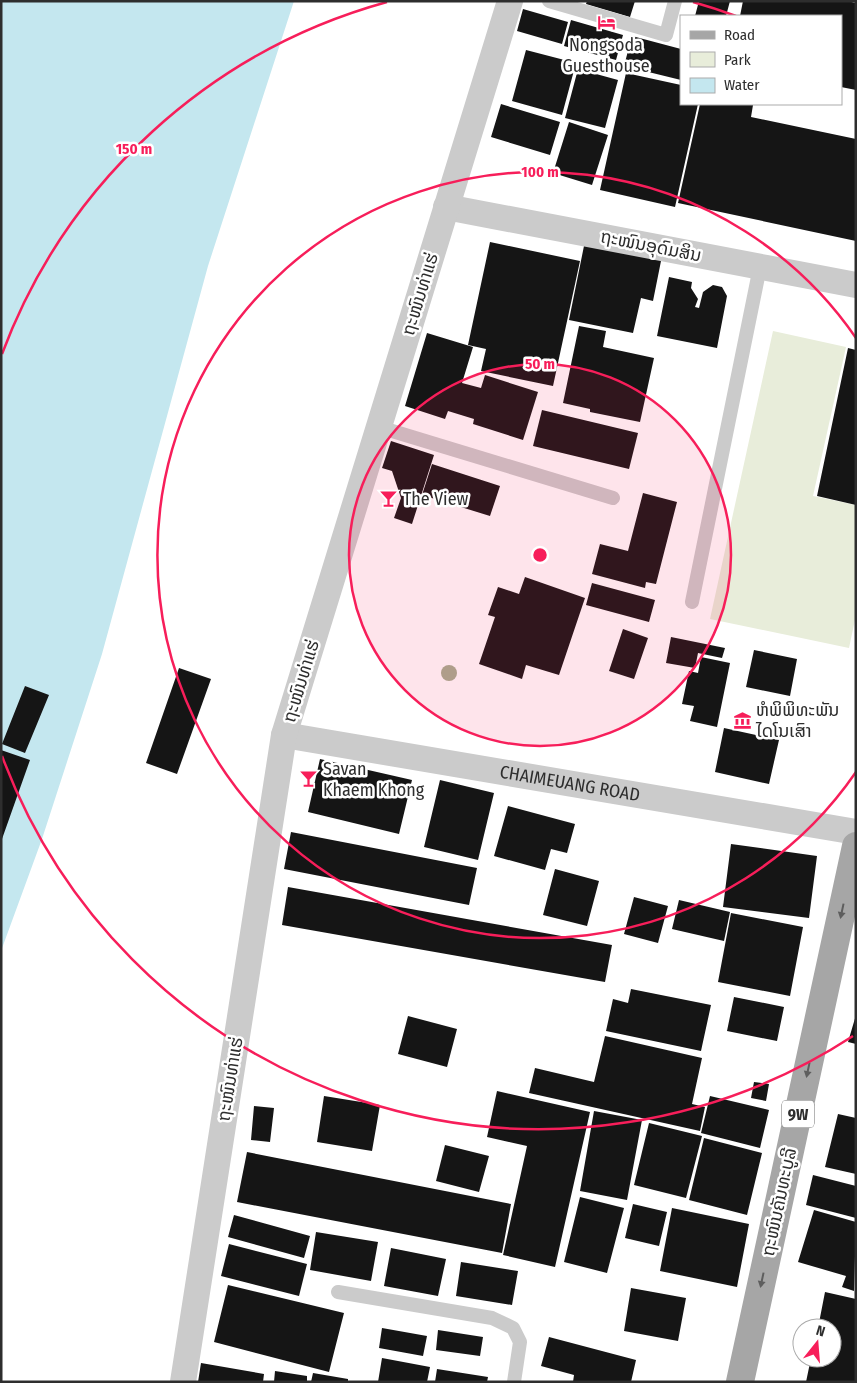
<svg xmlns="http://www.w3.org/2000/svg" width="857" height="1383" font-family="'Fira Sans Condensed','Noto Sans Lao',sans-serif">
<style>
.green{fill:#e8edda}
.water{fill:#c4e7ef}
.building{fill:#151515}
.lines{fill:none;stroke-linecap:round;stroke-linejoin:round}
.service{stroke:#cbcbcb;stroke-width:14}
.minor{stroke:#cbcbcb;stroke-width:26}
.primary{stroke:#a6a6a6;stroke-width:28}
.tree{fill:#a5af91}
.oneway{fill:#5e5e5e}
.ring{fill:none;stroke:#f71e5a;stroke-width:2.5}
.labels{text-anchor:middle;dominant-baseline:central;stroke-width:5;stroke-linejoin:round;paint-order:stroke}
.shield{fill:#fff;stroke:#6d6d6d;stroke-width:1}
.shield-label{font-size:16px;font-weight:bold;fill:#2e2e2e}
.poi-label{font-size:18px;fill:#2e2e2e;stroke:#fff;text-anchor:start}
.street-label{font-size:18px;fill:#2e2e2e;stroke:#fff}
.centre{fill:#f71e5a;stroke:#fff;stroke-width:2.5}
.ring-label{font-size:15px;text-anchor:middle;font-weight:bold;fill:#f71e5a;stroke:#fff;stroke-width:5;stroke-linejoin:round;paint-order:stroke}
</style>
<rect width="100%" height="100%" fill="#fff"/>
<path class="green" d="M 773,331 L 846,347 L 813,496 L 856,505 L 856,615 L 849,648 L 710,619 Z"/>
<path class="water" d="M 1,1 L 294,1 L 208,266 L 102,654 L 42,839 L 1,951 Z"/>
<path class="building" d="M 587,1 L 635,1 L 630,17 L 586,4 Z
M 699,1 L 730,1 L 726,16 L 695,16 Z
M 743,1 L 847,1 L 856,3 L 856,90 L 841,87 L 841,16 L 740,16 Z
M 523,9 L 568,22 L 562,44 L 517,31 Z
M 571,20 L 623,35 L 616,60 L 564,46 Z
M 632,36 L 681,49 L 681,80 L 624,66 Z
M 526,50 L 576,63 L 562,115 L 512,101 Z
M 578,69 L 618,80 L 605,128 L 565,118 Z
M 626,73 L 681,85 L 681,104 L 698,104 L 675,207 L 600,190 Z
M 501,104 L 560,122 L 550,155 L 491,137 Z
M 700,104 L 753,105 L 751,117 L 856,139 L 856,241 L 678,203 Z
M 569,122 L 608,135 L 592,185 L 553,173 Z
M 585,241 L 662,256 L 653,301 L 641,298 L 633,333 L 569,320 Z
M 490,242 L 580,261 L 553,386 L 481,371 L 486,349 L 468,345 Z
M 669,277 L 692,282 L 691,288 L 698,299 L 695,307 L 699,308 L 703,292 L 713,285 L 722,287 L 727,296 L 717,348 L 657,336 Z
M 579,326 L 606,331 L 603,347 L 654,358 L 640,422 L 590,412 L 590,409 L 563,403 Z
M 427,333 L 473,347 L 462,383 L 481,388 L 485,375 L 538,392 L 523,440 L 473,424 L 474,419 L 448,411 L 445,419 L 405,406 Z
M 848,348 L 856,350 L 856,505 L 817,496 Z
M 542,410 L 638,433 L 629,469 L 533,446 Z
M 391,441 L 434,455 L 412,524 L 394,518 L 401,498 L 392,471 L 382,468 Z
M 432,464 L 500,486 L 490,516 L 422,495 Z
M 643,493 L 677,502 L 656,584 L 646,582 L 645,588 L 592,574 L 600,544 L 628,551 Z
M 525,577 L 585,598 L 559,675 L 526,665 L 522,679 L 479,664 L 495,617 L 488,615 L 498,587 L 519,594 Z
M 592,583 L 655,600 L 649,622 L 586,605 Z
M 623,629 L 648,638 L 634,679 L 609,671 Z
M 671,637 L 725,648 L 722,658 L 698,653 L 695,668 L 666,663 Z
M 754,650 L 797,659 L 790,696 L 746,687 Z
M 701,657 L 730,663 L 717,727 L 690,721 L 694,706 L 682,704 L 689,671 L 698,673 Z
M 179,668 L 211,679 L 177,774 L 146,763 Z
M 25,686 L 49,695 L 25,753 L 2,744 Z
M 724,728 L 779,740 L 769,784 L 715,772 Z
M 1,750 L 30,760 L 2,839 L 1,839 Z
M 320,759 L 412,780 L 399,834 L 308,812 Z
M 440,780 L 494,793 L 478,860 L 424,847 Z
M 508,806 L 575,824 L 567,853 L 551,849 L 545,870 L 494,856 Z
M 291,832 L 477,868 L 469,905 L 284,869 Z
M 731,844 L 817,856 L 809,918 L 723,907 Z
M 555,869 L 599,881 L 587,926 L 543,915 Z
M 288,887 L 612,945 L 605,982 L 282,925 Z
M 634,897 L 668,906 L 658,943 L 624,934 Z
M 679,900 L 730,912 L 724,941 L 672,929 Z
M 731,913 L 803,927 L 790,996 L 718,982 Z
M 631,989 L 711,1005 L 701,1051 L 606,1031 L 613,999 L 628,1003 Z
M 734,997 L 784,1007 L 777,1041 L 727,1031 Z
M 856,1015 L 856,1044 L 848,1042 Z
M 408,1016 L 457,1029 L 447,1067 L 398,1054 Z
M 605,1036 L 702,1058 L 692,1104 L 705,1107 L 700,1131 L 529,1093 L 535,1068 L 594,1082 Z
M 754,1082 L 769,1084 L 766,1101 L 751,1098 Z
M 497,1091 L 590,1112 L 555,1267 L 503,1255 L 527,1146 L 487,1137 Z
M 324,1096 L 380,1105 L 372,1151 L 317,1142 Z
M 710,1096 L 769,1110 L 760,1148 L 701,1133 Z
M 254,1106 L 274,1108 L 270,1142 L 251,1140 Z
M 594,1111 L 642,1120 L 627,1200 L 580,1191 Z
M 838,1114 L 856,1118 L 856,1174 L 825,1167 Z
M 649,1123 L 702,1136 L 686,1198 L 634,1185 Z
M 704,1138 L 762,1153 L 747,1215 L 689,1200 Z
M 445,1145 L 489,1156 L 479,1192 L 436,1181 Z
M 247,1152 L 511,1204 L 502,1253 L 237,1202 Z
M 813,1175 L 856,1186 L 856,1218 L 806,1205 Z
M 580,1197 L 624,1208 L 607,1273 L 564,1262 Z
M 633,1204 L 667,1212 L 659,1246 L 625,1238 Z
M 672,1208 L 749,1224 L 737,1287 L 660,1271 Z
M 814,1210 L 856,1222 L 854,1291 L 842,1287 L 846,1276 L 798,1262 Z
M 234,1215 L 310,1236 L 304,1258 L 228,1237 Z
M 316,1232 L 378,1242 L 371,1281 L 310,1270 Z
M 229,1244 L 307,1264 L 299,1296 L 221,1276 Z
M 391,1248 L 446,1259 L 438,1296 L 384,1286 Z
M 461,1262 L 518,1271 L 512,1305 L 456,1296 Z
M 228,1285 L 344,1313 L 329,1372 L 214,1342 Z
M 631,1288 L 686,1298 L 678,1341 L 624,1331 Z
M 825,1292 L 856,1299 L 856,1382 L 806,1382 L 811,1358 L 832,1358 L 832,1328 L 818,1328 Z
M 382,1328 L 427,1336 L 423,1356 L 379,1348 Z
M 438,1330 L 483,1337 L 480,1356 L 436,1350 Z
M 549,1337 L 636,1360 L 631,1382 L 573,1382 L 574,1375 L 541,1366 Z
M 382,1358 L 430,1367 L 427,1382 L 378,1382 Z
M 201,1363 L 264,1374 L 263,1382 L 198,1382 Z
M 437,1369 L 488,1377 L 487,1382 L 435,1382 Z
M 275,1371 L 307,1376 L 307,1382 L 274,1382 Z
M 313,1373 L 348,1379 L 348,1382 L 311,1382 Z"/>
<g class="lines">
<path class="service" d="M 549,1 L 666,35 L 675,1
M 379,427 L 613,498
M 692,602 L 760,267
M 338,1292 L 492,1318 L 513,1328 L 520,1342 L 514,1382"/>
<g class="minor">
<path d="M 446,207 L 856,285"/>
<path id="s1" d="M 284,735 L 856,832"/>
<path d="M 183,1382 L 284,735 L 510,1"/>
</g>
<path class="primary" d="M 740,1382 L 856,846"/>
</g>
<circle class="tree" cx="449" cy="673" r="8"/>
<defs><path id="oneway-solid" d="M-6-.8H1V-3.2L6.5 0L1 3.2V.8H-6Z" transform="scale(1.25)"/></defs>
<g class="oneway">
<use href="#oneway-solid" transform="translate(842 911) rotate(102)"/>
<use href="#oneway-solid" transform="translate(808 1070) rotate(102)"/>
<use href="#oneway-solid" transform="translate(762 1280) rotate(102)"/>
</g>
<circle cx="540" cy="555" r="191" fill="#f71e5a" fill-opacity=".12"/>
<g class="ring">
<circle cx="540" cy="555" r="191"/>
<path d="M856 772A383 383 0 1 1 856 338"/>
<path d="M853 1036A574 574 0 0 1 2 756M2 354A574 574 0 0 1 387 2M693 2A574 574 0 0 1 736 16"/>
</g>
<defs>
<symbol id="hotel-bare" viewBox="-9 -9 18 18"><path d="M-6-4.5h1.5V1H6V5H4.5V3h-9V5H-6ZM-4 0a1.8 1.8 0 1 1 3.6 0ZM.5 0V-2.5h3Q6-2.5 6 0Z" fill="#f71e5a" stroke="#fff" stroke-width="2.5" paint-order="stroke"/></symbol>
<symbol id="bar-bare" viewBox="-9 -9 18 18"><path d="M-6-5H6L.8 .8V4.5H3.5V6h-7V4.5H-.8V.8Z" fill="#f71e5a" stroke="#fff" stroke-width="2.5" paint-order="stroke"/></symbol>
<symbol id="museum-bare" viewBox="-9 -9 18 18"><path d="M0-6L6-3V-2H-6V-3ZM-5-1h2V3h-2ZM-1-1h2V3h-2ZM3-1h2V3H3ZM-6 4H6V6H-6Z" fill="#f71e5a" stroke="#fff" stroke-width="2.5" paint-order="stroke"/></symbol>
</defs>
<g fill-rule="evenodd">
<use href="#hotel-bare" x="594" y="10" width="25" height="25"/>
<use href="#bar-bare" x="376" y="486" width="25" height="25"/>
<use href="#museum-bare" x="730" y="708" width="25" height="25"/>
<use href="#bar-bare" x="296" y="766" width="25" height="25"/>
</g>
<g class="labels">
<rect class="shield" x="782" y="1100.5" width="32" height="27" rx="4"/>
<g class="shield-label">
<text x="798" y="1114">9W</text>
</g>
<g class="poi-label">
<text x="606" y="45" text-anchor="middle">Nongsoda<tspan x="606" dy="21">Guesthouse</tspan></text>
<text x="403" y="499">The View</text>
<text x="756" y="710">ຫໍພິພິທະພັນ<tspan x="756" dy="21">ໄດໂນເສົາ</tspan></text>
<text x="323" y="769">Savan<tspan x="323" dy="21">Khaem Khong</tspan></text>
</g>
<g class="street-label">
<text transform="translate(651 246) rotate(11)">ຖະໜົນອຸດົມສິນ</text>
<text transform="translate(420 294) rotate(-73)">ຖະໜົນທ່າແຮ່</text>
<text transform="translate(301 681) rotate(-73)">ຖະໜົນທ່າແຮ່</text>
<text stroke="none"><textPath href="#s1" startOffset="290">CHAIMEUANG ROAD</textPath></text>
<text transform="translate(230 1079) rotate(-81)">ຖະໜົນທ່າແຮ່</text>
<text transform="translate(779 1202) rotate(-78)">ຖະໜົນຄັນທະບູລີ</text>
</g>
</g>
<circle cx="540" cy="555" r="8" class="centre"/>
<g class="ring-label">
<text x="134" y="154">150 m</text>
<text x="540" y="177">100 m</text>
<text x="540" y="369">50 m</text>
</g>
<rect width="857" height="1383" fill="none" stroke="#2e2e2e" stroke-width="5"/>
<rect x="680" y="15" width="162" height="90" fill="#ffffff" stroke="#ababab"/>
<rect x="690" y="31" width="25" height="8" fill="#a6a6a6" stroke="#ababab"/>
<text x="724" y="40" font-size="15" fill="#2e2e2e">Road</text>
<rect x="690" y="52" width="25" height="15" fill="#e8edda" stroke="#ababab"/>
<text x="724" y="65" font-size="15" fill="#2e2e2e">Park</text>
<rect x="690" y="78" width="25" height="15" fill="#c4e7ef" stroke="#ababab"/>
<text x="724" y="90" font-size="15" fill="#2e2e2e">Water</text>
<g transform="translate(817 1343) rotate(17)"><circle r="24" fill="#ffffff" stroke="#ababab"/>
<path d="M0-4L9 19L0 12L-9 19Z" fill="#f71e5a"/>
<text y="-8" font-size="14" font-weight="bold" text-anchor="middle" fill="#2e2e2e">N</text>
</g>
</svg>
